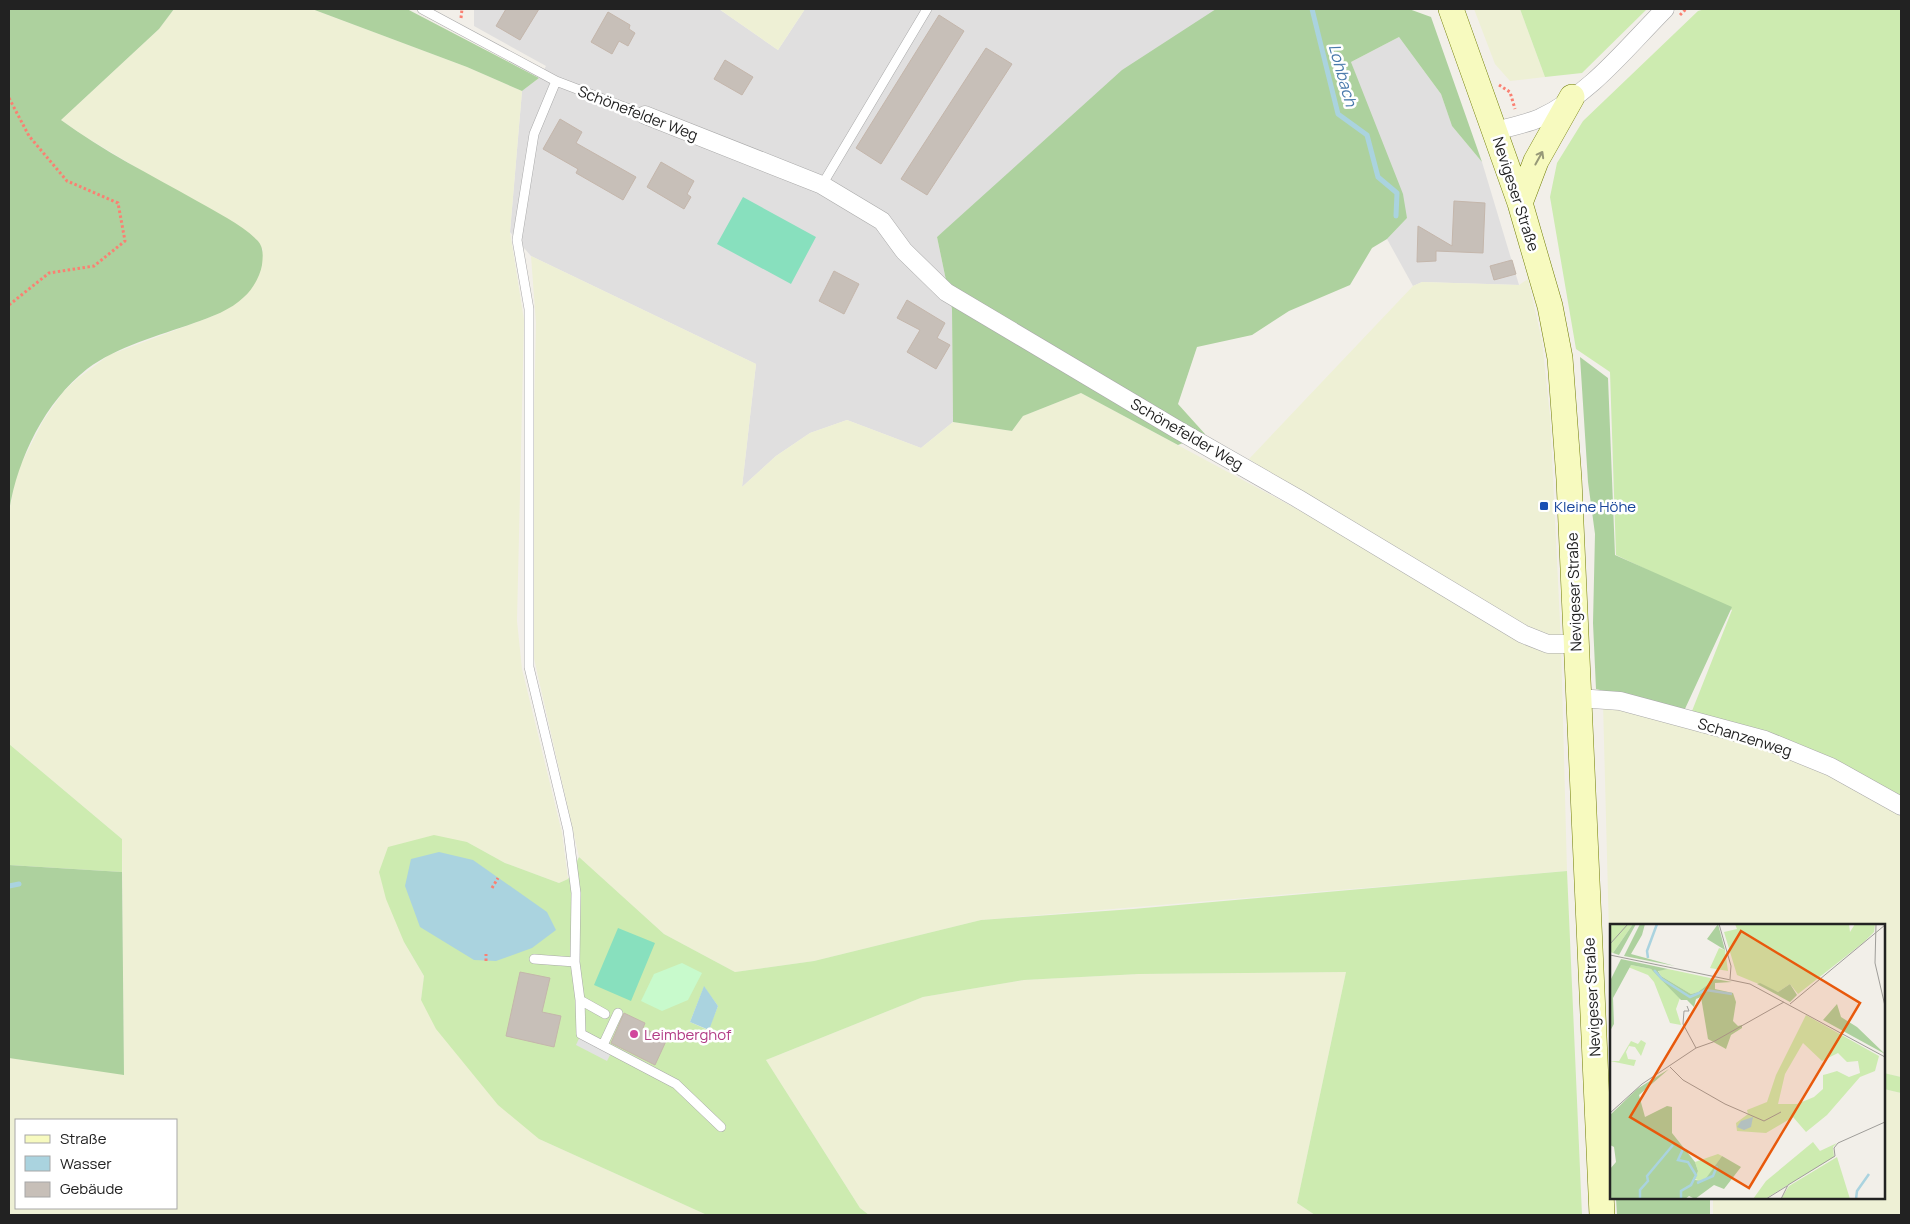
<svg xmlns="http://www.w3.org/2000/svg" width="1910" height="1224" font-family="Manrope,sans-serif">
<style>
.residential{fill:#e0dfdf}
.farmland{fill:#eef0d5;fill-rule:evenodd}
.grass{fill:#cdebb0;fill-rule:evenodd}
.forest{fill:#add19e}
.park{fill:#c8facc}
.pitch{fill:#88e0be}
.parking{fill:#e2e2e2}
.water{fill:#aad3df}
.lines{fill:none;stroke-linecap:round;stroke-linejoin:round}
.stream{stroke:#aad3df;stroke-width:5}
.building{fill:#c7bfb8;stroke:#c4b6ab}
.lane-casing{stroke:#a9a9a9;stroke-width:10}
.street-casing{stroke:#a9a9a9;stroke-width:19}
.secondary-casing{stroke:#707d05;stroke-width:26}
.path{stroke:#fa8072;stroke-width:3;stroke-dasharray:2.5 2.5;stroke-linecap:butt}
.lane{stroke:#fff;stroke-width:9}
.street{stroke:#fff;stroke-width:18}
.secondary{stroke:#f7fabf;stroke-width:25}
.oneway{stroke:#979978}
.transit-dot{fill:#1a4fb4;stroke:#fff;stroke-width:2}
.hotel-dot{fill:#d1479c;stroke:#fff;stroke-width:2}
.labels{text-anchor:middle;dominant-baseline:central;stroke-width:5;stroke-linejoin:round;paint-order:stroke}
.street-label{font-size:15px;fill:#222;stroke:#fff}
.transit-label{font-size:15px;fill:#164399;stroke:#fff;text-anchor:start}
.hotel-label{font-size:15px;fill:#b23c85;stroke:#fff;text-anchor:start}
.water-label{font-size:16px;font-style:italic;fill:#4a7aab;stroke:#fff}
.inset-river{fill:none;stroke:#aad3df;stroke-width:2.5}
.inset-road{fill:none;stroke:#9f9d99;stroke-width:1}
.view{fill:#e8590c;fill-opacity:0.15;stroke:#e8590c;stroke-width:2.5}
.inset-edge{fill:none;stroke:#222;stroke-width:2.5}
</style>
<rect width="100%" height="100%" fill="#f2efe9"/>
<path class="residential" d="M 474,9 L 719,9 L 778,50 L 805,9 L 1216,9 L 937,237 L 952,309 L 953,422 L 921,448 L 847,420 L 810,433 L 776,456 L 742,487 L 756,364 L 531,256 L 510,232 L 522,91 L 539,78 L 546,66 L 474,26 Z
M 1399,37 L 1441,94 L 1452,126 L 1482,162 L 1519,285 L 1422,282 L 1413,286 L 1387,239 L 1407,218 L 1351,62 Z"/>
<path class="farmland" d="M 174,9 L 312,9 L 467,67 L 522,91 L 510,232 L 524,320 L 517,621 L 522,669 L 562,833 L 568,879 L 559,883 L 505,863 L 467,842 L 404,942 L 424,976 L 421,1000 L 539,1139 L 707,1215 L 9,1215 L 9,1058 L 124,1074 L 122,839 L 9,744 L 9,512 L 15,481 L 20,466 L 43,421 L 63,392 L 77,379 L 109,355 L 213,316 L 244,297 L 263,250 L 257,240 L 84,136 L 61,120 L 159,29 ZM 16,1120 L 176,1120 L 176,1208 L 16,1208 Z
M 719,9 L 805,9 L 778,50 Z
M 1474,9 L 1520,9 L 1545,77 L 1510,81 L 1495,64 Z
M 531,256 L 756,364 L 742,487 L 776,456 L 810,433 L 847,420 L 921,448 L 953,422 L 1012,431 L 1023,416 L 1081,393 L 1427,579 L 1249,459 L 1413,286 L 1422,282 L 1519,285 L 1528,279 L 1542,341 L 1550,416 L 1561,643 L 1567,871 L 981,920 L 814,961 L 735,972 L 664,934 L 579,857 L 533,654 L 532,498 L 536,323 Z
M 1603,703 L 1770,745 L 1833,772 L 1901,814 L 1901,1077 L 1884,1073 L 1884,925 L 1611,925 L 1611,1010 Z
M 1346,972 L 1297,1203 L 1315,1215 L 869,1215 L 860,1208 L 766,1060 L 923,997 L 1024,980 L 1139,974 Z
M 1884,1089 L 1901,1093 L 1901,1215 L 1713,1215 L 1713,1198 L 1884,1198 Z"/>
<path class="grass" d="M 1520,9 L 1647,9 L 1582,73 L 1545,77 Z
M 1705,9 L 1901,9 L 1901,798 L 1809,749 L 1692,711 L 1732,610 L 1616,555 L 1610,372 L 1576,349 L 1550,197 L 1557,163 L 1583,121 L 1698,11 Z
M 9,744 L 122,839 L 122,872 L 9,865 Z
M 434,835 L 467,842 L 505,863 L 559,883 L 568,879 L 579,857 L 664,934 L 735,972 L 814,961 L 981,920 L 1133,909 L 1567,871 L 1582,1215 L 1315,1215 L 1297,1203 L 1346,972 L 1139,974 L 1024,980 L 923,997 L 766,1060 L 860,1208 L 869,1215 L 707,1215 L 539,1139 L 498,1105 L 436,1029 L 421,1000 L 424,976 L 404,942 L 386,899 L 379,872 L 388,847 ZM 704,987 L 718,1006 L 708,1030 L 690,1022 Z
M 1884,1073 L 1901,1077 L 1901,1093 L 1884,1089 Z"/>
<path class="forest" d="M 9,9 L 174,9 L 159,29 L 61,120 C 103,151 151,175 197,201 C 216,212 241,224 257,240 C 264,247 263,256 262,265 C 260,276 253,289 244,297 C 231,310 211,317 194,323 C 158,336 118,346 87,369 C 45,402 17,459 9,512 Z
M 312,9 L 407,9 L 539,78 L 522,91 L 467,67 Z
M 1216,9 L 1409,9 L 1431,17 L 1482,162 L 1452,126 L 1441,94 L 1399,37 L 1351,62 L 1403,194 L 1407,218 L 1387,239 L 1372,248 L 1350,285 L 1289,311 L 1252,335 L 1197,347 L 1178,404 L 1205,434 L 1178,445 L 1081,393 L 1023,416 L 1012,431 L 953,422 L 952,309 L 937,237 L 1122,70 Z
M 1580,357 L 1608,378 L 1615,555 L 1732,607 L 1684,711 L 1596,689 L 1593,623 L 1595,534 L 1588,482 Z
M 9,865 L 122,872 L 124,1075 L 9,1058 Z
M 1616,1198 L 1710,1198 L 1710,1215 L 1617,1215 Z"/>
<path class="park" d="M 682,963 L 702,973 L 688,1000 L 662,1011 L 641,1001 L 654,974 Z"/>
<path class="pitch" d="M 743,197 L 816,237 L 791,284 L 717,244 Z
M 618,928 L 655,943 L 631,1001 L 594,985 Z"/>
<path class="parking" d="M 581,1034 L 612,1051 L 607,1061 L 576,1045 Z"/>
<path class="water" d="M 439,852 L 473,860 L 547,912 L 556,930 L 532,948 L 496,961 L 474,960 L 420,927 L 405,886 L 411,859 Z
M 704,986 L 718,1006 L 709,1030 L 690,1022 Z"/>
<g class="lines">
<path class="stream" d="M 1312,9 L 1338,114 L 1367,135 L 1378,177 L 1397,193 L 1396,216
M 9,886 L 19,884"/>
</g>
<path class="building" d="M 506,9 L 539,9 L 520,40 L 496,26 Z
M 608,12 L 630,25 L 629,29 L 635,33 L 628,46 L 619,41 L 612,54 L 591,42 Z
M 939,15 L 964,31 L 881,164 L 856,148 Z
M 986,48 L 1012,64 L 927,195 L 901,179 Z
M 725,60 L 753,77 L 742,95 L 714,79 Z
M 560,119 L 582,132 L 576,143 L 636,177 L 623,200 L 576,173 L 578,169 L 543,149 Z
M 661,162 L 694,181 L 687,194 L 691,197 L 684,209 L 647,187 Z
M 1454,201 L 1485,203 L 1483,253 L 1436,251 L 1436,261 L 1417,262 L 1418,226 L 1452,246 Z
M 1512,260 L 1516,274 L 1494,280 L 1490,266 Z
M 834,271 L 859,284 L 844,314 L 819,301 Z
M 907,300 L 945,323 L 937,338 L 950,345 L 936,369 L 907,352 L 920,330 L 897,318 Z
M 520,972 L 550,978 L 542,1012 L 561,1016 L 554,1047 L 506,1036 Z
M 624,1013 L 645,1023 L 643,1028 L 667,1039 L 655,1065 L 611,1043 Z"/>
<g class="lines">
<defs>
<path id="lane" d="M 422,9 L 556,81 L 645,115
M 556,81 L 534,134 L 517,240 L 529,309 L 529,667 L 568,830 L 576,893 L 575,962 L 580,1000 L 581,1034 L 676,1084 L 721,1127
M 822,185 L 927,9
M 534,959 L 575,962
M 580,1000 L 605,1014
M 603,1045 L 618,1013"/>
<path id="street" d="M 645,115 L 822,185 L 882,221 L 904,251 L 946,292 L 1178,430 L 1297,498 L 1523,634 L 1548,644 L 1576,644
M 1495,131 C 1510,127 1526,124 1540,118 C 1590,95 1627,47 1665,9
M 1578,698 L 1620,701 L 1765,740 L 1831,767 L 1901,806"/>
<path id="secondary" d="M 1451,9 L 1520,203 L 1550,306 L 1560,358 L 1569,479 L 1602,1215
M 1520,203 L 1536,161 L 1572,97"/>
</defs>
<use href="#lane" class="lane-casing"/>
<use href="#street" class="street-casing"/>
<use href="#secondary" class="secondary-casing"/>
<path class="path" d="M 1680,15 L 1686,9
M 461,18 L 462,9
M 1499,85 L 1510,92 L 1515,109
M 9,98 L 29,136 L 67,181 L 118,203 L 125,241 L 94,266 L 49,273 L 9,305
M 492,888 L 498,878
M 486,961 L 486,954"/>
<use href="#lane" class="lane"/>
<use href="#street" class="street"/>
<use href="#secondary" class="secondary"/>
</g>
<defs><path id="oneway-shaft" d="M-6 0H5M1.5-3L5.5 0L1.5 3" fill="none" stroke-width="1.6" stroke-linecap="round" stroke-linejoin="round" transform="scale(1.25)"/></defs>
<use class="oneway" href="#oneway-shaft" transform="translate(1539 158) rotate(-61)"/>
<rect class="transit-dot" x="1539" y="501" width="10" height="10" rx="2.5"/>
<circle class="hotel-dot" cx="634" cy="1034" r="5"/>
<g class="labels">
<g class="street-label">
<text transform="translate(638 113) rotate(21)">Schönefelder Weg</text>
<text transform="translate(1516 194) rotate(72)">Nevigeser Straße</text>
<text transform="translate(1187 434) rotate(30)">Schönefelder Weg</text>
<text transform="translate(1574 592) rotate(-92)">Nevigeser Straße</text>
<text transform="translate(1745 737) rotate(17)">Schanzenweg</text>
<text transform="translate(1592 997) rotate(-93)">Nevigeser Straße</text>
</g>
<g class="transit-label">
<text x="1554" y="506">Kleine Höhe</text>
</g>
<g class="hotel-label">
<text x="644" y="1034">Leimberghof</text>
</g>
<g class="water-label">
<text transform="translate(1343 75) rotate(74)">Lohbach</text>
</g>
</g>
<g transform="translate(1610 924)">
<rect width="275" height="275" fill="#f2efe9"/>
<path d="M 1,0 L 23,0 L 3,29 L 0,28 ZM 125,0 L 239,0 L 240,8 L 245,0 L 265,0 L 264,8 L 254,18 L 188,70 L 180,60 L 168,68 L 127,51 L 114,8 L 127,5 ZM 109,24 L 115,26 L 118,47 L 100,44 ZM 21,41 L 41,45 L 63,64 L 70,74 L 66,85 L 71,101 L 60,99 L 44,58 L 38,51 L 18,43 ZM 58,45 L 105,55 L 88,68 L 81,70 L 51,52 L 48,46 ZM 196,91 L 269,132 L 265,147 L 250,153 L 217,191 L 196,208 L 183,193 L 156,209 L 127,207 L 126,199 L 138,190 L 137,186 L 157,178 L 166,151 ZM 193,119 L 212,137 L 228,129 L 237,138 L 248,137 L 250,149 L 239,153 L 227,147 L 217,150 L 213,151 L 213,165 L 204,173 L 187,180 L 168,180 L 175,150 ZM 31,116 L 36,119 L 31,132 L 25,123 L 19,122 L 16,128 L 18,135 L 26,136 L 24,142 L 0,137 L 9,137 L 21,117 L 28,120 ZM 203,218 L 210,227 L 227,219 L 223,223 L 224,233 L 155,275 L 143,275 L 156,257 ZM 108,230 L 112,232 L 94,258 L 85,255 L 88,247 L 85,238 ZM 227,233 L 240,275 L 171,275 L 179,262 Z" fill="#cdebb0" fill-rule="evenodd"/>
<path d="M 23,0 L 26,0 L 9,31 L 3,29 ZM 30,0 L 35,0 L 32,11 L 21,30 L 65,42 L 14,32 ZM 108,0 L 115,26 L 97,15 ZM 11,35 L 58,45 L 48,47 L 51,52 L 81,70 L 88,68 L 105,55 L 122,58 L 105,59 L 105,65 L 123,69 L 126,78 L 123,97 L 128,102 L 132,101 L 132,104 L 121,111 L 116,125 L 98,115 L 91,73 L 86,75 L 84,83 L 77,76 L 71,76 L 41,45 L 21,41 L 3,74 L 4,100 L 0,107 L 0,57 ZM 150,59 L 168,68 L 180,60 L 187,71 L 180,78 L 147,60 ZM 227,80 L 231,93 L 247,103 L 275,130 L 213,96 ZM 59,145 L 29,171 L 35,193 L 57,182 L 62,183 L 62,209 L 85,238 L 88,247 L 85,256 L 94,257 L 112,232 L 131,243 L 114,265 L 104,261 L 85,275 L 79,272 L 75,275 L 0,275 L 0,245 L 6,238 L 4,223 L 0,221 L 0,191 L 27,165 Z" fill="#add19e"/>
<path d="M 143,193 L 141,203 L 134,206 L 127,203 L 131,197 Z" fill="#aad3df"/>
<path class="inset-river" d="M 38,34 L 37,27 L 47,0M 44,46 L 52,55 L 80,73 L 96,66 L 122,70M 87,259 L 103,252 L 107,242M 30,274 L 30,266 L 38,257 L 37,252 L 63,221M 71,275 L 71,267 L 81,261 L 86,251 L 78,238 L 68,236 L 73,225M 246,275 L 247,267 L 259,250"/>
<path class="inset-road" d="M 109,0 L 121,42 L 120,55M 266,0 L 265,39 L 275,82M 0,20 L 18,0M 0,31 L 140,60 L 275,133M 180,80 L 275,1M 77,82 L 79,87 L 74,87 L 73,100 L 86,124M 60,143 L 73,156 L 115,180 L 154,197 L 171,188M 0,189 L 32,160 L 86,124 L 103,118 L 174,78M 156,275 L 177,262M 171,275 L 178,261 L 225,232 L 224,224 L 228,219 L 275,198"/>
<path class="view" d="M 131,7 L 250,79 L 139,264 L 20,193 Z"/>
<rect width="275" height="275" class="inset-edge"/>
</g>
<rect width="1910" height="1224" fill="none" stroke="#222222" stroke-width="20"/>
<rect x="15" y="1119" width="162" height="90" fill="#ffffff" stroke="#a7a7a7"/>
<rect x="25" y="1135" width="25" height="8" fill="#f7fabf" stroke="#a7a7a7"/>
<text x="60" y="1144" font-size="15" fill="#222222">Straße</text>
<rect x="25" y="1156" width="25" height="15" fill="#aad3df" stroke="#a7a7a7"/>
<text x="60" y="1169" font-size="15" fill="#222222">Wasser</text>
<rect x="25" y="1182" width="25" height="15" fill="#c7bfb8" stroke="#a7a7a7"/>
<text x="60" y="1194" font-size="15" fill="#222222">Gebäude</text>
</svg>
